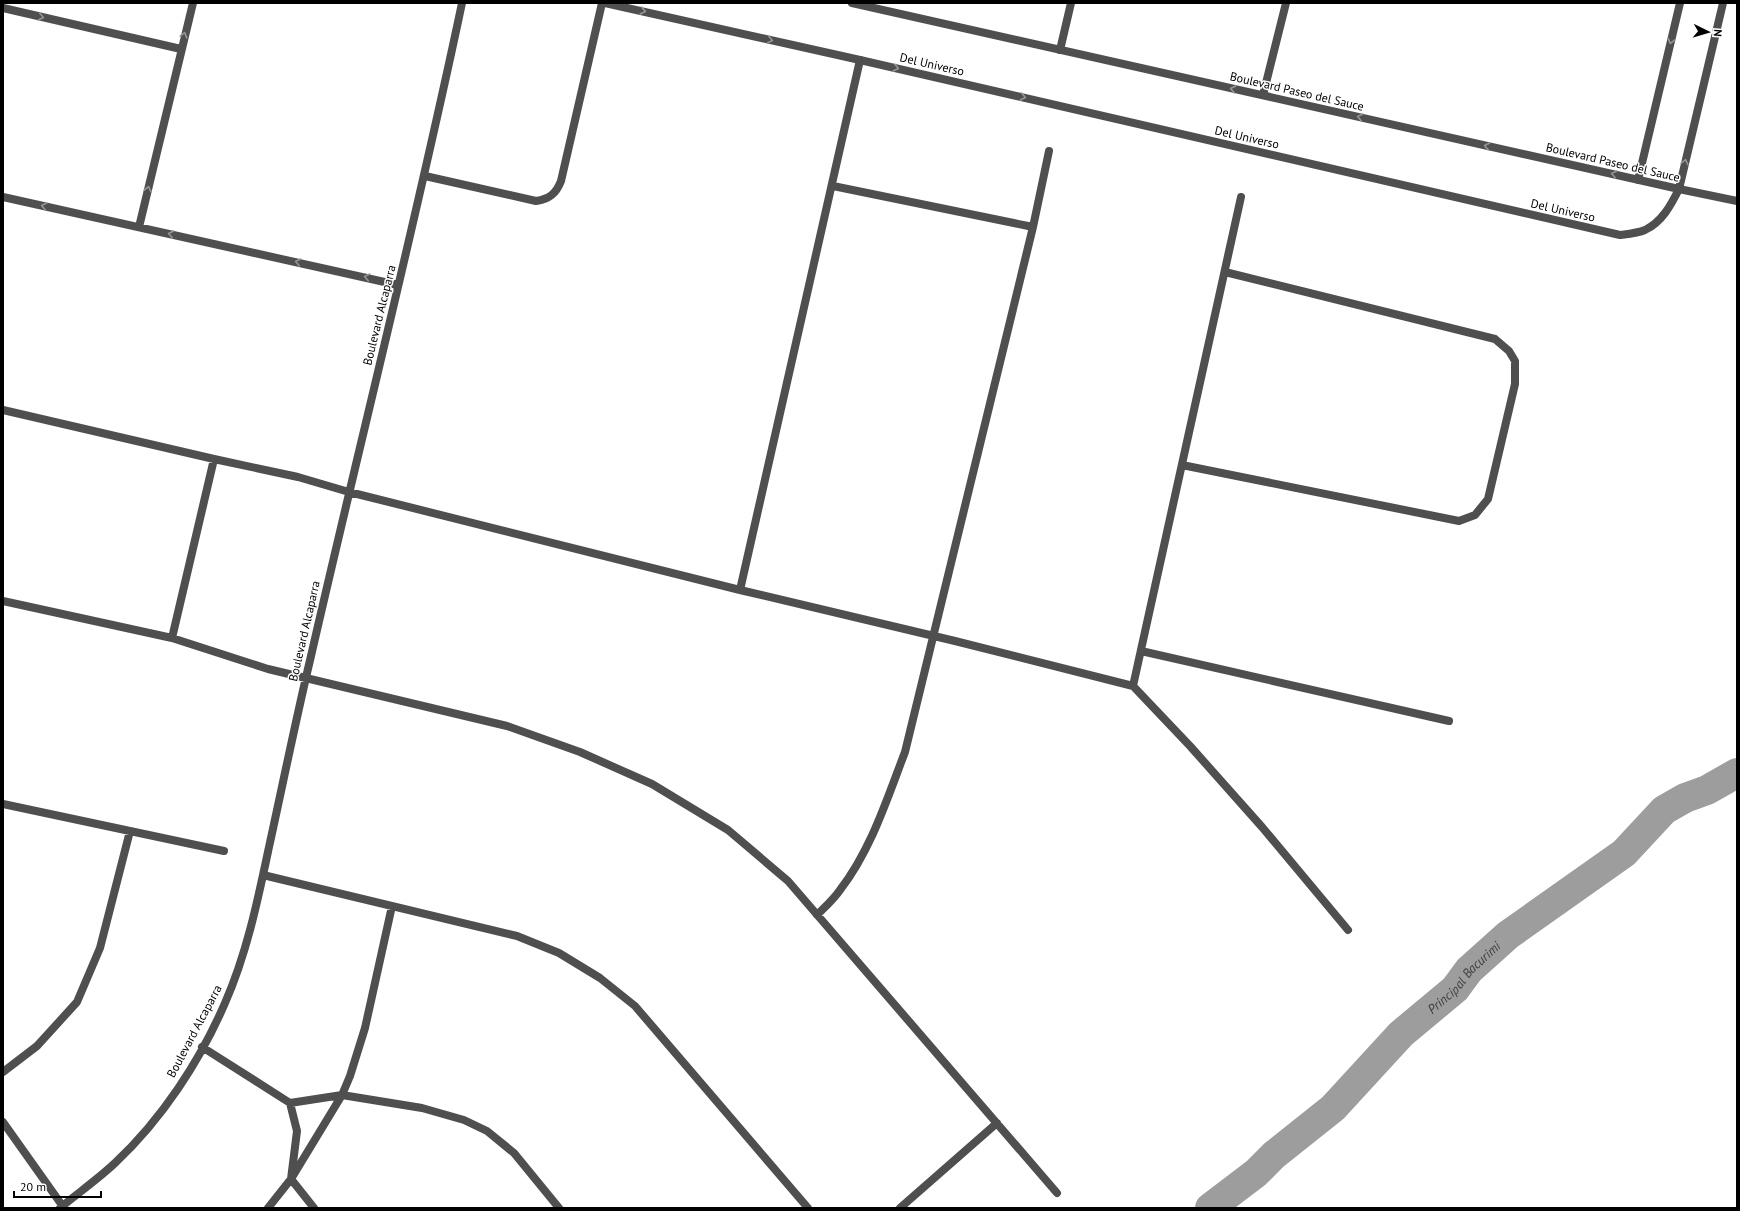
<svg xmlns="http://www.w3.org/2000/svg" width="1740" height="1211" font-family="'PT Sans',sans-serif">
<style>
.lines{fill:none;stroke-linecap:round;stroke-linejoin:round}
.canal{stroke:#9d9d9d;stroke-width:30}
.service{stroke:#4f4f4f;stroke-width:8}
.minor{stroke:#4f4f4f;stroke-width:8}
.tertiary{stroke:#4f4f4f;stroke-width:8}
.oneway{stroke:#959595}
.labels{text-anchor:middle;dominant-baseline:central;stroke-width:3;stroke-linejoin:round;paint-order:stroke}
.street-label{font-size:12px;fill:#000;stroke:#fff}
.water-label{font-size:13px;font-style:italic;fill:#3e3e3e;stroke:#fff}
</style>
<rect width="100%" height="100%" fill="#fff"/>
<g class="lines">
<path class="canal" id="s1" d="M 1210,1208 L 1256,1173 L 1274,1155 L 1333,1108 L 1401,1034 L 1455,989 L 1469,970 L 1508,935 L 1624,853 L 1664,810 L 1685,798 L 1707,790 L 1737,773"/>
<path class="service" d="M 425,176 L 536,201 C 549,199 556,194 561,181 L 602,3"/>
<path class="minor" d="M 3,8 L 181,49
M 1060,50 L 1071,3
M 1263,95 L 1286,3
M 833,186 L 1033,227
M 1679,189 L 1737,201
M 3,197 L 398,285
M 139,227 L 193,3
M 3,410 L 214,459 L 298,477 L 349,492 L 740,590 L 955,641 L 1133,686 L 1190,746 L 1262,827 L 1348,930
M 1182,465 L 1459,521 L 1475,515 L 1488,499 L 1515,384 L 1515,361 L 1509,351 L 1495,339 L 1225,272
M 740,590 L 860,60
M 3,601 L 172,638 L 268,669 L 507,726 L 580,752 L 652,784 L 728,830 L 788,881 L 1057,1193
M 172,638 L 214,459
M 1141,651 L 1449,721
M 1133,686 L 1241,197
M 3,804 L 224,851
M 263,875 L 517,936 L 559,953 L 600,978 L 635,1006 L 808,1208
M 817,915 C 825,907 834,899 840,890 C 871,850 887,799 905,752 L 1033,227 L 1049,151
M 202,1047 L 290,1103 L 342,1095 L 422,1108 L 464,1120 L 487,1131 L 514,1153 L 559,1208
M 3,1072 L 37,1046 L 77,1002 L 100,948 L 130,831
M 290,1103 L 297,1131 L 291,1179 L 314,1208
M 3,1122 L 64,1208
M 60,1208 C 78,1193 98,1179 115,1163 C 162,1119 200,1061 225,1003 C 247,953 258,899 269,847 C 283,783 296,719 311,656 C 361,438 416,222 462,3
M 268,1208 L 291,1179 L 342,1095 L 350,1076 L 365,1028 L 392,906
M 900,1208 L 997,1123"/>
<path class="tertiary" d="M 605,3 L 860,60 L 1620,235 C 1628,234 1638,233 1645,230 C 1662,222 1671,205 1679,189 L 1723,3
M 852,3 L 1679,189
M 1638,180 L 1680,3"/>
</g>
<defs><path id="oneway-chevron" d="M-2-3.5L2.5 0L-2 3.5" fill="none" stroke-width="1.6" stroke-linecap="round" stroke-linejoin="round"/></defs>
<g class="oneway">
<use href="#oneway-chevron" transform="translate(643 11) rotate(13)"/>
<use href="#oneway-chevron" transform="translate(41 17) rotate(13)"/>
<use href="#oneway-chevron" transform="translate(184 35) rotate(-75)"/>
<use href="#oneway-chevron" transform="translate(770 40) rotate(13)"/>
<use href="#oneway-chevron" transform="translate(1671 41) rotate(104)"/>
<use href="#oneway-chevron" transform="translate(896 68) rotate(13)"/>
<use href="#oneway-chevron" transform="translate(1233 89) rotate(-167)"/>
<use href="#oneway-chevron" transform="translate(1023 97) rotate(13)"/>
<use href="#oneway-chevron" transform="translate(1360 117) rotate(-167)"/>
<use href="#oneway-chevron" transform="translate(1487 146) rotate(-167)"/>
<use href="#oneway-chevron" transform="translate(1685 162) rotate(-77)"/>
<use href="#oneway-chevron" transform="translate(1614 174) rotate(-167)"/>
<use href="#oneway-chevron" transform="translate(148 189) rotate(-77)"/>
<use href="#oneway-chevron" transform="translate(44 206) rotate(-168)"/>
<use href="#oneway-chevron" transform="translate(171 234) rotate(-168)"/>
<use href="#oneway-chevron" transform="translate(298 262) rotate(-168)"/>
<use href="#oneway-chevron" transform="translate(367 277) rotate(-167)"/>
</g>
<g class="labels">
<g class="street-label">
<text transform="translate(932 64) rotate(13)">Del Universo</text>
<text transform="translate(1297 91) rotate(13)">Boulevard Paseo del Sauce</text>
<text transform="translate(1247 137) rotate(13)">Del Universo</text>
<text transform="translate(1613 162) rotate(13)">Boulevard Paseo del Sauce</text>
<text transform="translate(1563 210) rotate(13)">Del Universo</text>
<text transform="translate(379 315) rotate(-76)">Boulevard Alcaparra</text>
<text transform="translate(304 631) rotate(-77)">Boulevard Alcaparra</text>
<text transform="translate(194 1031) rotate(-62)">Boulevard Alcaparra</text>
</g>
<g class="water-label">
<text stroke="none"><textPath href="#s1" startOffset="344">Principal Bacurimi</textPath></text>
</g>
</g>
<rect width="1740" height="1211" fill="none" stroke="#000000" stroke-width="8"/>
<g transform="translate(1708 32) rotate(95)" stroke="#ffffff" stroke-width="3" paint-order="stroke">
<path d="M0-3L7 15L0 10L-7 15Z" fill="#000000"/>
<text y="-6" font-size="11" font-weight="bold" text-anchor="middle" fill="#000000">N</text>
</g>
<path d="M14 1191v6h87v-6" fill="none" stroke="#000000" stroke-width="2"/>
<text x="20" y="1191" font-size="12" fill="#000000" stroke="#ffffff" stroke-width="3" paint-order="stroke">20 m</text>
</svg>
